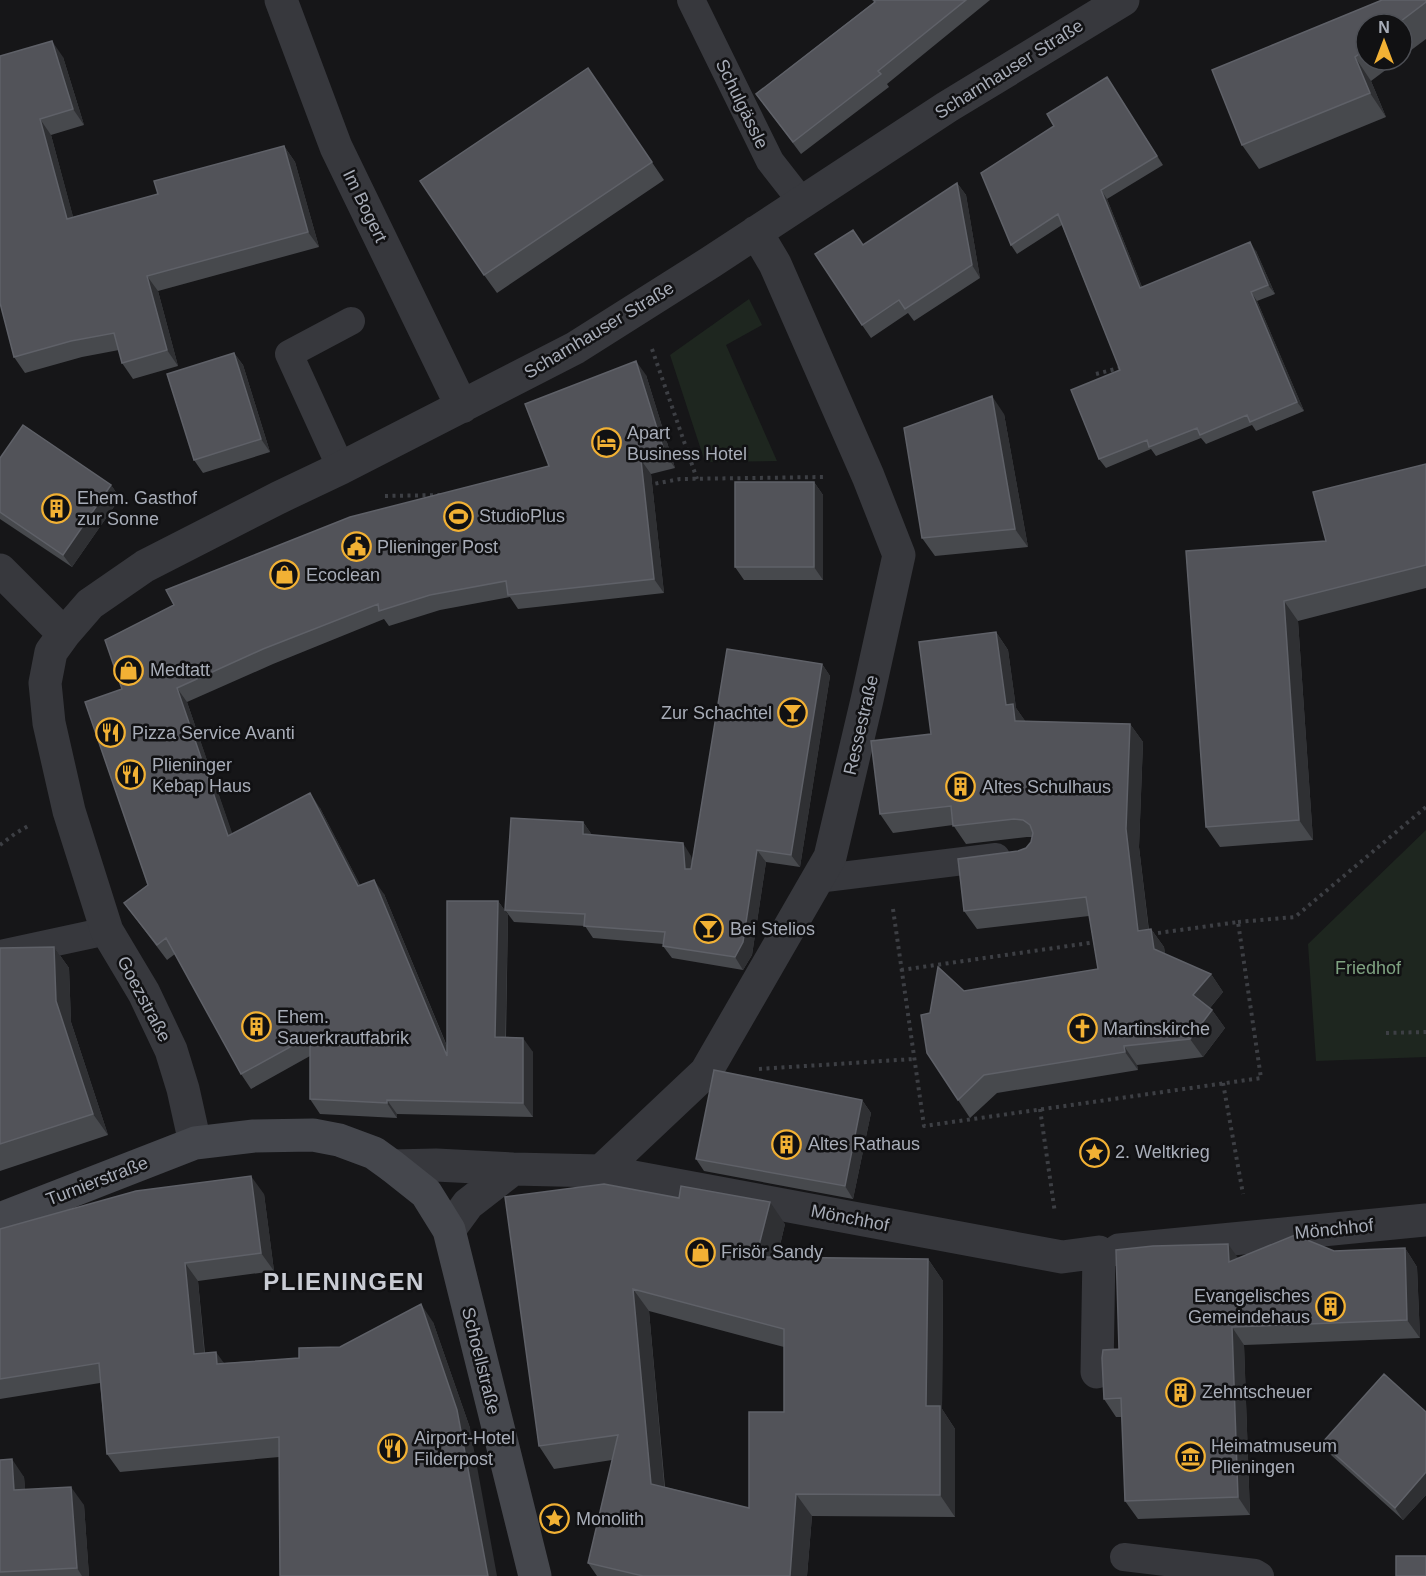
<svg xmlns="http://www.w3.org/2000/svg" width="1426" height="1576" font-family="Arial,sans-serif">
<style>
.green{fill:#1e261f}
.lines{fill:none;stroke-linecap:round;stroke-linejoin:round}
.path{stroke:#3d3f44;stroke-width:4;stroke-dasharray:3 4.5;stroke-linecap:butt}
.lane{stroke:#37383d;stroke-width:28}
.street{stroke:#37383d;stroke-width:33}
.secondary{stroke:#45474d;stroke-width:33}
.wall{fill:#47494d;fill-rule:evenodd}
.shaded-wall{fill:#2f3033}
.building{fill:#525359;stroke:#5f6168;stroke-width:1.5;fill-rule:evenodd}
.labels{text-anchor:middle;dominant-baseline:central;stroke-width:5;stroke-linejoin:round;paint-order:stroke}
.street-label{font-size:18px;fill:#a8adb8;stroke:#111113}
.poi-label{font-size:18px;fill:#a8adb8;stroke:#111113;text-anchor:start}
.park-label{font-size:18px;fill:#7fa381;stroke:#111113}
.district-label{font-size:24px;font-weight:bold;letter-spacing:1.5px;fill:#c9ccd4;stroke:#111113}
</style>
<rect width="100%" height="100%" fill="#161618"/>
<path class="green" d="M 749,299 L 762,325 L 726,345 L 777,461 L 705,462 L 670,355 Z
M 1426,830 L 1426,1057 L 1316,1061 L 1308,944 Z"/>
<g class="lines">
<path class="path" d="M 652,349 L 697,479
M 1096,374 L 1123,367
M 648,485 L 680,479 L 823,477
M 385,496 L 441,495
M 0,845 L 16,833 L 28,826
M 893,909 L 924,1126 L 1261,1078 L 1238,922 L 1151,934
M 1238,922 L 1295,917 L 1426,807
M 901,970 L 1096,942
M 1386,1033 L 1426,1032
M 759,1069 L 914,1059
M 1223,1083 L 1243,1194
M 1040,1109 L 1055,1213"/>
<path class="lane" d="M 691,0 L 770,161 L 802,202
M 341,468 L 289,354 L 351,321
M 817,879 L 996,857
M 0,954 L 107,931
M 1124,1557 L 1255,1573 L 1260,1576"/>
<path class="street" d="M 281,0 L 336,147 L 462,407
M 0,570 L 64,634
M 195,1143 L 183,1089 L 171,1050 L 144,993 L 107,931 L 69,811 L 49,723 L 45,683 L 51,652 L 64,634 L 90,604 L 145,566 L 278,498 L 341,468 L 575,348 L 711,262 L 947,107 L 1123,0
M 392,1166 L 436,1165 L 513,1169 L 601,1171 L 1062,1257 L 1099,1252 L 1097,1372
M 601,1171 L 706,1072 L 830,857 L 867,700 L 899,555 L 868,476 L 775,264 L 756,232
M 449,1230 L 468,1204 L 513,1169
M 1119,1250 L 1426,1220"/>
<path class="secondary" d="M 0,1219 L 195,1143 L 254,1136 L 313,1135 L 339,1140 L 374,1153 L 392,1166 L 426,1193 L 449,1230 L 535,1576"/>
</g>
<path class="wall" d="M 872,0 L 990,0 L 887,84 L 889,87 L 801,154 L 756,94 L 874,2 Z
M 1382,0 L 1426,0 L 1426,39 L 1402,57 L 1402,24 L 1366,24 L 1366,60 L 1399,60 L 1371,81 L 1386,117 L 1259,169 L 1242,145 L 1212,70 Z
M 0,56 L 63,57 L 84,125 L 51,135 L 73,217 L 158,194 L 284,146 L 295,162 L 319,247 L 158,291 L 178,366 L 133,379 L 122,363 L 119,350 L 82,357 L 25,373 L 14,357 Z
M 588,68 L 664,180 L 497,293 L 484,275 Z
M 1107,77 L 1163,165 L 1107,199 L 1142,287 L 1256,251 L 1275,294 L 1257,301 L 1304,411 L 1256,431 L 1252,425 L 1206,444 L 1201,438 L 1156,456 L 1151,449 L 1106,468 L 1099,459 L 1120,370 L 1062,225 L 1017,254 L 1011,245 L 1054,126 Z
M 957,183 L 966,195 L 980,278 L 914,321 L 908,313 L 871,338 L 862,325 L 863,245 Z
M 234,353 L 243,365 L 270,452 L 203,473 L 194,460 Z
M 646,375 L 675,468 L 651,474 L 664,593 L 518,609 L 510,597 L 440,610 L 389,626 L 384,619 L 273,664 L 187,702 L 232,834 L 320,808 L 360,885 L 384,894 L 447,1046 L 498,901 L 508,915 L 506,1037 L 533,1052 L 533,1117 L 397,1114 L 397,1118 L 320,1114 L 310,1099 L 310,1056 L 251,1089 L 241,1074 L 175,954 L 167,960 L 124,903 L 148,885 L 122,689 L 549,466 Z
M 1004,414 L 1028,547 L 935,556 L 922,538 Z
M 0,458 L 111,485 L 120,498 L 72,567 L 0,519 Z
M 1426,464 L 1426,588 L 1298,621 L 1313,840 L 1220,847 L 1206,827 L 1186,551 L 1326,541 Z
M 814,482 L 823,495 L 823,580 L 744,580 L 735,567 Z
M 996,632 L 1008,650 L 1016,708 L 1025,721 L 1130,724 L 1143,742 L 1139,847 L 1149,930 L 1151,929 L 1164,947 L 1165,954 L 1211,974 L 1223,992 L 1210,1008 L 1212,1010 L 1225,1028 L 1203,1057 L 1137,1065 L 1138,1070 L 997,1093 L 970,1118 L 958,1100 L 930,1013 L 964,991 L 1098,969 L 1089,916 L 977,929 L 964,911 L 1018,851 L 1026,848 L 1031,842 L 1032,837 L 1027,837 L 966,844 L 953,825 L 893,833 L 880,814 Z
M 822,664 L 830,676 L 800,867 L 766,862 L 752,955 L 743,970 L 672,958 L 663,946 L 663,944 L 593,938 L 585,926 L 514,922 L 505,910 L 583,822 L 592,835 L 691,856 L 692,863 Z
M 54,947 L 69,968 L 71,1022 L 108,1135 L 0,1171 L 0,948 Z
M 862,1100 L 871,1113 L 853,1199 L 704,1171 L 696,1159 Z
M 264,1194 L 274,1271 L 198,1281 L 205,1353 L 224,1363 L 299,1358 L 433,1322 L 470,1428 L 279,1457 L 120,1472 L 107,1454 L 100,1383 L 0,1399 L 0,1229 Z
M 505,1197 L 785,1224 L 777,1258 L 928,1259 L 943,1281 L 942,1409 L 955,1429 L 955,1517 L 812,1516 L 807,1576 L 597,1576 L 588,1563 L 612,1460 L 554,1469 L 539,1446 ZM 649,1311 L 784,1347 L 784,1412 L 749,1508 L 665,1487 Z
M 1405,1248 L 1417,1267 L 1420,1338 L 1244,1345 L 1250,1515 L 1138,1519 L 1125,1501 L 1122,1417 L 1116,1417 L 1104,1399 L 1119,1349 L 1239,1258 L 1334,1251 Z
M 1426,1412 L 1426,1495 L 1403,1520 L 1331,1455 L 1322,1443 Z
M 0,1460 L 24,1477 L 25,1490 L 84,1505 L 89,1576 L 0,1576 Z"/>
<path class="shaded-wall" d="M 52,41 L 63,57 L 84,125 L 73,109 Z
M 1355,57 L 1371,81 L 1386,117 L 1370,93 Z
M 1107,77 L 1113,86 L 1163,165 L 1157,156 Z
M 40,119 L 51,135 L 78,235 L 67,219 Z
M 284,146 L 295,162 L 319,247 L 308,232 Z
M 957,183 L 966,195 L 980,278 L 972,265 Z
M 1101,190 L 1107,199 L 1146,297 L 1140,288 Z
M 1250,242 L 1256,251 L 1275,294 L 1268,285 Z
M 147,276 L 158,291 L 178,366 L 167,350 Z
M 1251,292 L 1257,301 L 1304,411 L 1297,402 Z
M 234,353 L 243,365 L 270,452 L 261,439 Z
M 636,361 L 646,375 L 675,468 L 665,454 Z
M 992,396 L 1004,414 L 1028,547 L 1015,529 Z
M 641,460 L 651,474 L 664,593 L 654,579 Z
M 814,482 L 823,495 L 823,580 L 814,567 Z
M 111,485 L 120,498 L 72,567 L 63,555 Z
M 1284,601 L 1298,621 L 1313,840 L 1299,820 Z
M 996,632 L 1008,650 L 1016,708 L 1026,722 L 1015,721 L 1006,705 Z
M 822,664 L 830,676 L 800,867 L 791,855 Z
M 177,688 L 187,702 L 238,850 L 228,836 Z
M 1130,724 L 1143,742 L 1139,847 L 1151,950 L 1138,931 L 1126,829 Z
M 310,793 L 320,808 L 368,900 L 358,886 Z
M 583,822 L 592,835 L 583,834 Z
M 683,843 L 691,856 L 694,881 L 685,869 Z
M 757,850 L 766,862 L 752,955 L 743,970 L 735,957 Z
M 374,880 L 384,894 L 457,1071 L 447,1056 Z
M 498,901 L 508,915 L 505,1051 L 495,1037 Z
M 1151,929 L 1164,947 L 1167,967 L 1154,949 Z
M 54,947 L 69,968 L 71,1022 L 108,1135 L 93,1114 L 56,1001 Z
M 1211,974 L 1223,992 L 1205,1014 L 1193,995 Z
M 1212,1010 L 1225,1028 L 1203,1057 L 1190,1039 Z
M 523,1038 L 533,1052 L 533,1117 L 523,1103 Z
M 1124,1046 L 1137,1065 L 1138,1070 L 1125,1052 Z
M 387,1100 L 397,1114 L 397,1118 L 387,1103 Z
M 862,1100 L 871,1113 L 853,1199 L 845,1186 Z
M 251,1176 L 264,1194 L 274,1271 L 261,1253 Z
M 770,1202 L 785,1224 L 772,1279 L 756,1257 Z
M 1228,1244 L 1241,1262 L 1229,1262 Z
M 1405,1248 L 1417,1267 L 1420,1338 L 1407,1320 Z
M 928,1259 L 943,1281 L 942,1409 L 955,1429 L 955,1517 L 940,1495 L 926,1406 Z
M 185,1263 L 198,1281 L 206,1372 L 194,1354 Z
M 633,1289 L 649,1311 L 666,1506 L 651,1484 Z
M 421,1304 L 433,1322 L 470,1428 L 497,1576 L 488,1576 Z
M 1232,1327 L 1244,1345 L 1250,1515 L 1238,1497 Z
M 216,1352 L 229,1370 L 217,1364 Z
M 12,1459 L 24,1477 L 27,1508 L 14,1490 Z
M 1426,1472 L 1426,1495 L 1403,1520 L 1395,1508 Z
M 71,1487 L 84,1505 L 89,1576 L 82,1576 L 77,1568 Z
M 796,1494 L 812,1516 L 807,1576 L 790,1576 Z"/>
<path class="building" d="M 874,0 L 966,0 L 878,71 L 881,74 L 793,142 L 756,94 L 875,2 Z
M 1382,0 L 1426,0 L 1426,2 L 1397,24 L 1366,24 L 1366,49 L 1355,57 L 1370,93 L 1242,145 L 1212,70 Z
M 52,41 L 73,109 L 40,119 L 67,219 L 158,194 L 154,181 L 284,146 L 308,232 L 147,276 L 167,350 L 122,363 L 114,333 L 71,341 L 14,357 L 0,303 L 0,56 Z
M 588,68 L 652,162 L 484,275 L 420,181 Z
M 1107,77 L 1157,156 L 1101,190 L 1140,288 L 1250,242 L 1268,285 L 1251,292 L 1297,402 L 1250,422 L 1247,415 L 1200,435 L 1197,428 L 1149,447 L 1147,440 L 1099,459 L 1071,390 L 1120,370 L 1058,214 L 1011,245 L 981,173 L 1054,126 L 1047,114 Z
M 957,183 L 972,265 L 905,309 L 899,300 L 862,325 L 815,254 L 853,230 L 863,245 Z
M 234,353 L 261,439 L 194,460 L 167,374 Z
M 636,361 L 665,454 L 641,460 L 654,579 L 508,595 L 506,581 L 430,595 L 379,611 L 378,604 L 263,649 L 177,688 L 228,836 L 310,793 L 358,886 L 374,880 L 447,1056 L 447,901 L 498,901 L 495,1037 L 523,1038 L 523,1103 L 387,1100 L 387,1103 L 310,1099 L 310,1036 L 241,1074 L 166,938 L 157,945 L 124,903 L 148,885 L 85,702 L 122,689 L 105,640 L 174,605 L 166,590 L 350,517 L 549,466 L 525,404 Z
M 992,396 L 1015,529 L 922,538 L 904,428 Z
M 23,425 L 111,485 L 63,555 L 0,512 L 0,458 Z
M 1426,464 L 1426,565 L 1284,601 L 1299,820 L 1206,827 L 1186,551 L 1326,541 L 1313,492 Z
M 735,482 L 814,482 L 814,567 L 735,567 Z
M 996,632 L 1006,705 L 1013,704 L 1015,721 L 1130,724 L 1126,829 L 1138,931 L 1151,929 L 1154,949 L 1211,974 L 1193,995 L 1212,1010 L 1190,1039 L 1124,1046 L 1125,1052 L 984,1075 L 958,1100 L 927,1053 L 921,1015 L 930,1013 L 938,967 L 964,991 L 1098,969 L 1086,897 L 964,911 L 958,859 L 1018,851 L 1026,848 L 1031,842 L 1033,833 L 1030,825 L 1023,820 L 1014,819 L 953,826 L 951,806 L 880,814 L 871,741 L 931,734 L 919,642 Z
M 727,649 L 822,664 L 791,855 L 757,850 L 743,942 L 735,957 L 663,946 L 665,932 L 584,926 L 585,914 L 505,910 L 511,818 L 583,822 L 583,834 L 683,843 L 685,869 L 691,869 Z
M 54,947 L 56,1001 L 93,1114 L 0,1144 L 0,948 Z
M 714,1070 L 862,1100 L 845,1186 L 696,1159 Z
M 251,1176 L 261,1253 L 185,1263 L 194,1354 L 216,1352 L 217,1364 L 299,1358 L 299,1348 L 340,1347 L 421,1304 L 457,1410 L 488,1576 L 280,1576 L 279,1437 L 107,1454 L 99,1363 L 0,1379 L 0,1229 L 136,1191 Z
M 604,1184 L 679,1198 L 681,1186 L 770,1202 L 756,1257 L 928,1259 L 926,1406 L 940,1406 L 940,1495 L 796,1494 L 790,1576 L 643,1576 L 588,1563 L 618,1435 L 539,1446 L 505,1197 ZM 633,1289 L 784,1329 L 784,1412 L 749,1412 L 749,1508 L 651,1484 Z
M 1295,1235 L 1334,1251 L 1405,1248 L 1407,1320 L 1232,1327 L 1238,1497 L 1125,1501 L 1121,1398 L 1104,1399 L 1102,1358 L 1103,1350 L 1119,1349 L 1116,1250 L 1153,1246 L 1228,1244 L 1229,1262 Z
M 1384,1374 L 1426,1412 L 1426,1472 L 1395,1508 L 1322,1443 Z
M 12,1459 L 14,1490 L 71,1487 L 77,1568 L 0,1572 L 0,1460 Z
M 1396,1556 L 1426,1556 L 1426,1576 L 1396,1576 Z"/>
<defs>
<symbol id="hotel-ring" viewBox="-11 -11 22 22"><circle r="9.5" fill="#111113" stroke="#f2b134" stroke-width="1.5"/><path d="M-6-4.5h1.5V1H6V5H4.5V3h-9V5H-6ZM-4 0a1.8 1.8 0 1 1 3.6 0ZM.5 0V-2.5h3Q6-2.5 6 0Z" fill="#f2b134"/></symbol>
<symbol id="building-ring" viewBox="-11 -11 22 22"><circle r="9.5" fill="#111113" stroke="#f2b134" stroke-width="1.5"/><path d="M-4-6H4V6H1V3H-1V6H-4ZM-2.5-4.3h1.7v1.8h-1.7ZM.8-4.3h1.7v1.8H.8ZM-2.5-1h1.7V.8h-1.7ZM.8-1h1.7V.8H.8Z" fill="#f2b134"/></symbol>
<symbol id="stadium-ring" viewBox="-11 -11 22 22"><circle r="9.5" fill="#111113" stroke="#f2b134" stroke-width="1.5"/><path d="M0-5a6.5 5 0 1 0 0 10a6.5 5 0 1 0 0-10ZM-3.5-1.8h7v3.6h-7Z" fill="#f2b134"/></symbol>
<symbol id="civic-ring" viewBox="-11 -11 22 22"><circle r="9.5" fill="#111113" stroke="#f2b134" stroke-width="1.5"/><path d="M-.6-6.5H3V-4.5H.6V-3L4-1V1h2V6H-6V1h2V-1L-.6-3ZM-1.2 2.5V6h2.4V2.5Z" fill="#f2b134"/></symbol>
<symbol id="shop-ring" viewBox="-11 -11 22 22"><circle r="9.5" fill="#111113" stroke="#f2b134" stroke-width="1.5"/><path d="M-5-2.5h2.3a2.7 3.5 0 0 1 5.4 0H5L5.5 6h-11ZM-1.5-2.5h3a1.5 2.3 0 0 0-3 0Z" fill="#f2b134"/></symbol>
<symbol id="bar-ring" viewBox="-11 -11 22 22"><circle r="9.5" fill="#111113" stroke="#f2b134" stroke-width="1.5"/><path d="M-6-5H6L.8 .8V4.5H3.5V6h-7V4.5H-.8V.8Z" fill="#f2b134"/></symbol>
<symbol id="restaurant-ring" viewBox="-11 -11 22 22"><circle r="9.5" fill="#111113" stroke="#f2b134" stroke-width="1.5"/><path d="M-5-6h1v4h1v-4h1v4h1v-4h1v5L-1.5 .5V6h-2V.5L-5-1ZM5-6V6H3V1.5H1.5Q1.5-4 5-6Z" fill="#f2b134"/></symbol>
<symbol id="church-ring" viewBox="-11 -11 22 22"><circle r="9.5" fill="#111113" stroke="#f2b134" stroke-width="1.5"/><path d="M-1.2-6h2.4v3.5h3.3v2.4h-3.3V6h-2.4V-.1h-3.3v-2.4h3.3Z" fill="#f2b134"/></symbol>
<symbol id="sight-ring" viewBox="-11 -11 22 22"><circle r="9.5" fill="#111113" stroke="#f2b134" stroke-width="1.5"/><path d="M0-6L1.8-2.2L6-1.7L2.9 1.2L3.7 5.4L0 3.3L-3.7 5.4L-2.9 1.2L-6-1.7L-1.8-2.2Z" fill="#f2b134"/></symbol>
<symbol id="museum-ring" viewBox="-11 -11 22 22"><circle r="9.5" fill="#111113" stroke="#f2b134" stroke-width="1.5"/><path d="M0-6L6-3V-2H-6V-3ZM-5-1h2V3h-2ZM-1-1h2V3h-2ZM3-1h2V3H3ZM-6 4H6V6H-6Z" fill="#f2b134"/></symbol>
</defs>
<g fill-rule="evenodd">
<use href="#hotel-ring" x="590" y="426" width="33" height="33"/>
<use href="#building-ring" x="40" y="492" width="33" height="33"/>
<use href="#stadium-ring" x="442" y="500" width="33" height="33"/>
<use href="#civic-ring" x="340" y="530" width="33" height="33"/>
<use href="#shop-ring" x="268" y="558" width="33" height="33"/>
<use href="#shop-ring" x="112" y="654" width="33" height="33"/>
<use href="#bar-ring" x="776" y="696" width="33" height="33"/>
<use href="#restaurant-ring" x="94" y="716" width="33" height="33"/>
<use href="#restaurant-ring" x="114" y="758" width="33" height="33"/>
<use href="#building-ring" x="944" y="770" width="33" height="33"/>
<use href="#bar-ring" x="692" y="912" width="33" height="33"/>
<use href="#building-ring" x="240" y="1010" width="33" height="33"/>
<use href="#church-ring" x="1066" y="1012" width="33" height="33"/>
<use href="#building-ring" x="770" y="1128" width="33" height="33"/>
<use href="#sight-ring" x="1078" y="1136" width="33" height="33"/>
<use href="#shop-ring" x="684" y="1236" width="33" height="33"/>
<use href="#building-ring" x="1314" y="1290" width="33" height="33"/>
<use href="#building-ring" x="1164" y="1376" width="33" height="33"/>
<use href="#restaurant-ring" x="376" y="1432" width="33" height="33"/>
<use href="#museum-ring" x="1174" y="1440" width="33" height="33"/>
<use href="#sight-ring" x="538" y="1502" width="33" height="33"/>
</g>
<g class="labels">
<g class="street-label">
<text transform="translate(1009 69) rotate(-32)">Scharnhauser Straße</text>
<text transform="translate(742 104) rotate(64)">Schulgässle</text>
<text transform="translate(365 206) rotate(64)">Im Bogert</text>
<text transform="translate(599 330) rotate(-31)">Scharnhauser Straße</text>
<text transform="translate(861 725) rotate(-77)">Ressestraße</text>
<text transform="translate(144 999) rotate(62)">Goezstraße</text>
<text transform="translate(97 1181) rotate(-21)">Turnierstraße</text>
<text transform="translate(850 1218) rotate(11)">Mönchhof</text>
<text transform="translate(1334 1229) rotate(-6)">Mönchhof</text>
<text transform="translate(481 1361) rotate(76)">Schoellstraße</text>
</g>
<g class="poi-label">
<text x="627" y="433">Apart<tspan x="627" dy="21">Business Hotel</tspan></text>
<text x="77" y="498">Ehem. Gasthof<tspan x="77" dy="21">zur Sonne</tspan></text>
<text x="479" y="516">StudioPlus</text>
<text x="377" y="547">Plieninger Post</text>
<text x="306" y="575">Ecoclean</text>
<text x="150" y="670">Medtatt</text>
<text x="772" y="713" text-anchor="end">Zur Schachtel</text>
<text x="132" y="733">Pizza Service Avanti</text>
<text x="152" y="765">Plieninger<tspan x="152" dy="21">Kebap Haus</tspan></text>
<text x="982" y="787">Altes Schulhaus</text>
<text x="730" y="929">Bei Stelios</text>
<text x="277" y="1017">Ehem.<tspan x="277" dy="21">Sauerkrautfabrik</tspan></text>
<text x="1103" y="1029">Martinskirche</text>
<text x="808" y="1144">Altes Rathaus</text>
<text x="1115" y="1152">2. Weltkrieg</text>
<text x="721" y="1252">Frisör Sandy</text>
<text x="1310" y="1296" text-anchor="end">Evangelisches<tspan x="1310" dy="21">Gemeindehaus</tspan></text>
<text x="1202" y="1392">Zehntscheuer</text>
<text x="414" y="1438">Airport-Hotel<tspan x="414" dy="21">Filderpost</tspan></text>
<text x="1211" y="1446">Heimatmuseum<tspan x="1211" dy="21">Plieningen</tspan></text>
<text x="576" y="1519">Monolith</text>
</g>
<g class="park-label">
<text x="1368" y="968">Friedhof</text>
</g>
<g class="district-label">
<text x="344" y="1281">PLIENINGEN</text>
</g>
</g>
<g transform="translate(1384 42)"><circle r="28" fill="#111113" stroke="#4d4f55" stroke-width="1.5"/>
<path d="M0-4.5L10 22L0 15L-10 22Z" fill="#f2b134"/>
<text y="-9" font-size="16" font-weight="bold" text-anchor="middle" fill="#a8adb8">N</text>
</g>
</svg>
